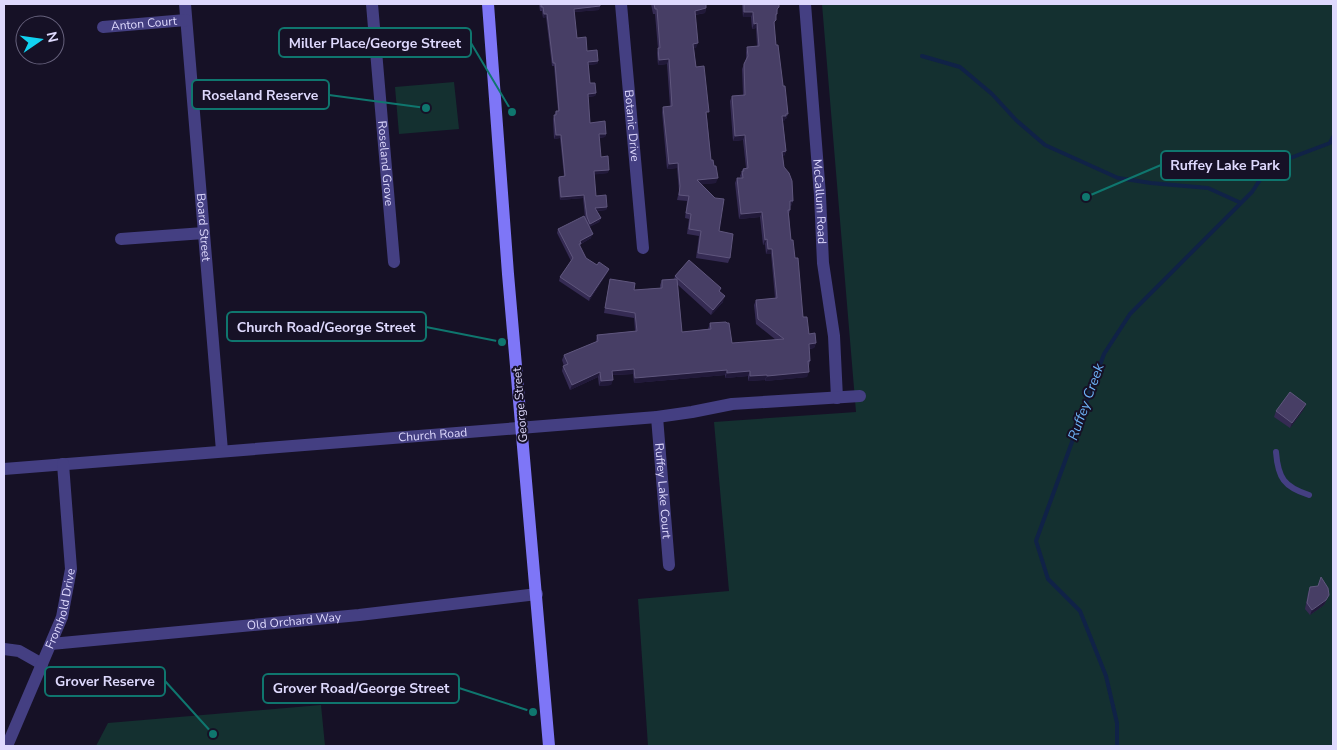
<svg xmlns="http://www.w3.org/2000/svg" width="1337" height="750" font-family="'Nunito Sans',sans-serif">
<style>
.green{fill:#143030}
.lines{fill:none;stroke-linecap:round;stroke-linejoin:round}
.stream{stroke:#102247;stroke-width:4}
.lane{stroke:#443f82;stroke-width:6}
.street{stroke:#443f82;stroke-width:12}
.secondary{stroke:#7e76f7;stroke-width:12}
.wall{fill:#352b53}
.shaded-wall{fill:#211939}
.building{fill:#473e65;stroke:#5f567d}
.labels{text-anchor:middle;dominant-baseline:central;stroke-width:4;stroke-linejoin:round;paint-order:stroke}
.street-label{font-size:12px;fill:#ded9fd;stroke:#161126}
.water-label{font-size:14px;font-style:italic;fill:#6db2f6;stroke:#161126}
.leader{fill:none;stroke:#0f766e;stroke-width:2}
.callout-dot{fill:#0f766e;stroke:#161126;stroke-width:2}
.callout{fill:#161126;stroke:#0f766e;stroke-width:2}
.callout-label{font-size:14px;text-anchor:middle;font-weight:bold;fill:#ded9fd}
</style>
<rect width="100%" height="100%" fill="#161126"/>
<path class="green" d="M 822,4 L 1333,4 L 1333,746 L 648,746 L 638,599 L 729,591 L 714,422 L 856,412 Z
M 454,82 L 459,129 L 399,134 L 395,87 Z
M 321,705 L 325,746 L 96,746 L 108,723 Z"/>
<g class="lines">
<path class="stream" d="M 922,56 L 960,67 L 992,94 L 1016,120 L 1045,145 L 1118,178 L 1151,183 L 1208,188 L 1241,203
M 1117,746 L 1117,723 L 1106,676 L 1080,611 L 1048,579 L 1036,541 L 1104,354 L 1130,314 L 1252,192 L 1269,166 L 1330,143 L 1333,137"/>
<path class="lane" d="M 1276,452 C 1278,478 1284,487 1309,495"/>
<g class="street">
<path id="s1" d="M 185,4 L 222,451"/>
<path id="s2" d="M 372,4 L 394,262"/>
<path id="s3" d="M 621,4 L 643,248"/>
<path id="s4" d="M 805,4 L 820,195 L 823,263 L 834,336 L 837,398"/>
<path id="s5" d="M 103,27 L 186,20"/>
<path d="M 121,239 L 204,233"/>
<path id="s6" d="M 657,417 L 669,565"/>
<path id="s7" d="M 4,469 L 657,417 L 692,412 L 732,404 L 860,396"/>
<path id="s8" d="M 51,644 L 359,615 L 537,594"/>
<path d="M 4,649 L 19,651 L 42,664"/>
<path id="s9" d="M 7,746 L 62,617 L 71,569 L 63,464"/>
</g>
<path class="secondary" d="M 488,4 L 508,274 L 549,746"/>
</g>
<path class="wall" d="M 539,4 L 600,4 L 599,10 L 574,12 L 577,38 L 587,51 L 598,61 L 597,64 L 588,65 L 590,83 L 596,93 L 595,96 L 588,97 L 590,123 L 606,134 L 605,137 L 599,138 L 601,157 L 608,173 L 594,174 L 596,196 L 607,207 L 606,210 L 597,211 L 601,218 L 599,222 L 589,227 L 591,238 L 581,244 L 580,246 L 586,258 L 597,265 L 609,269 L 607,273 L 589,301 L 559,281 L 560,277 L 571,261 L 557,233 L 558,229 L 585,218 L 583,198 L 560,200 L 558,180 L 559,177 L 564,176 L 560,138 L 554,139 L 553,119 L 556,111 L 558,111 L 554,66 L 552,66 L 546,17 L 543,18 L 542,11 L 540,11 Z
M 651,4 L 706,4 L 706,8 L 705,13 L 695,15 L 696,48 L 694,48 L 696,67 L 707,117 L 711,160 L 716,183 L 702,184 L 719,231 L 730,258 L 728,263 L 696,258 L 699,236 L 687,234 L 689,219 L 685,218 L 687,201 L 677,200 L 679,191 L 677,168 L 667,169 L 662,112 L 663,107 L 670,106 L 667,64 L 658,65 L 657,53 L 658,49 L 655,14 L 653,14 Z
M 742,4 L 779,4 L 774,25 L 776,45 L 788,114 L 786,119 L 785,119 L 784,121 L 783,121 L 786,151 L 784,156 L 783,156 L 784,167 L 793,201 L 791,206 L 790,206 L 790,210 L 789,214 L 791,240 L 795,258 L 803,317 L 809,334 L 816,343 L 814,348 L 809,349 L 810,361 L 809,366 L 807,377 L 765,381 L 765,380 L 748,381 L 748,376 L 725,378 L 725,375 L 634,383 L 633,374 L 613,375 L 611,385 L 599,386 L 598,377 L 570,390 L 562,371 L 563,366 L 564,366 L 562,360 L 564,355 L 596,342 L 596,340 L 597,335 L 635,331 L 634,318 L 604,313 L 609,284 L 610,279 L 634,290 L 660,288 L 660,285 L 662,280 L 674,279 L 675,276 L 721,288 L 720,291 L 723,302 L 711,315 L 678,285 L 682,332 L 708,329 L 710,323 L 732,343 L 776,340 L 756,324 L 754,305 L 756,300 L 775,298 L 771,254 L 766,254 L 765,244 L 763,245 L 760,217 L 739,219 L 735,183 L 737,178 L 741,178 L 740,176 L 743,169 L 746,168 L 743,140 L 733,141 L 730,101 L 732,96 L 743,95 L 742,69 L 746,59 L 746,52 L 747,47 L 757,46 L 756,28 L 752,29 L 751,17 L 743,17 Z
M 1304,409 L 1290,428 L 1274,417 L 1276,411 Z
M 1310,587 L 1329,595 L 1324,605 L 1310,615 L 1305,609 L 1308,593 Z"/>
<path class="shaded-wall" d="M 600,6 L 599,10 L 573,12 L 574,9 Z
M 706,8 L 705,13 L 693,15 L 695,11 Z
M 744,12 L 753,12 L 751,17 L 743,17 Z
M 544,14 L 547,14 L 546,17 L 543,18 Z
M 757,23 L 756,28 L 752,29 L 754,24 Z
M 698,43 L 696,48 L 692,49 L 693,44 Z
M 669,59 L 667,64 L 658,65 L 659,60 Z
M 598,61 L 597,64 L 587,65 L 588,62 Z
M 596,93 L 595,96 L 586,97 L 588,94 Z
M 786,114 L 788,114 L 786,119 L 785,119 L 784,121 L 780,121 L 782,116 Z
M 599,134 L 606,134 L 605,137 L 598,138 Z
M 556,135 L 561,135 L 560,138 L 554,139 Z
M 745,135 L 743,140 L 733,141 L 735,136 Z
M 786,151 L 784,156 L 780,156 L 782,152 Z
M 678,163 L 677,168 L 667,169 L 669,164 Z
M 609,170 L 608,173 L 592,175 L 594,171 Z
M 718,178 L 716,183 L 696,185 L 697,180 Z
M 584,195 L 583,198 L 560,200 L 561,197 Z
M 790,201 L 793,201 L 791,206 L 788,206 Z
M 607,207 L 606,210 L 594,211 L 595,208 Z
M 762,212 L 760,217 L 739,219 L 741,214 Z
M 601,218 L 599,222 L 589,227 L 590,224 Z
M 593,234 L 591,238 L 581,244 L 579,248 L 580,241 Z
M 767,239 L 765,244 L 763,245 L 765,240 Z
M 768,249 L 772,249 L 771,254 L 766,254 Z
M 609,269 L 607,273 L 589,301 L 590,297 Z
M 725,296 L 723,302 L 711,315 L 713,310 Z
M 816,343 L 814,348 L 807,349 L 809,344 Z
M 634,369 L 633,374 L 610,375 L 612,371 Z
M 727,370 L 725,375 L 634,383 L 635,378 Z
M 750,371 L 748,376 L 725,378 L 727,373 Z
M 600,372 L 598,377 L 570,390 L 572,385 Z
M 809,372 L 807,377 L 765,381 L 767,376 Z
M 767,375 L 765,380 L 748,381 L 750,376 Z
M 613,380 L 611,385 L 599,386 L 601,381 Z
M 1306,404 L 1304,409 L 1290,428 L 1292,423 Z
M 1329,595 L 1324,605 L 1310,615 L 1312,610 Z"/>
<path class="building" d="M 541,4 L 600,4 L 600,6 L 574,9 L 577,38 L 586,37 L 587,51 L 597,50 L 598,61 L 588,62 L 590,83 L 595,83 L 596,93 L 588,94 L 590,123 L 605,121 L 606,134 L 599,134 L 601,157 L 608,156 L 609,170 L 594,171 L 596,196 L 606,195 L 607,207 L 595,208 L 601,218 L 590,224 L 587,217 L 584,195 L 561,197 L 559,177 L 565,176 L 561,135 L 556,135 L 554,115 L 556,115 L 556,111 L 559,111 L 555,63 L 553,63 L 547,14 L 544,14 L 543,7 L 541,7 Z
M 654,4 L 706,4 L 706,8 L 695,11 L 698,43 L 693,44 L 696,67 L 704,66 L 709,112 L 706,112 L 711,160 L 713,160 L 714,166 L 716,166 L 718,178 L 697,180 L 715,198 L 724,199 L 719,231 L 733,234 L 730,258 L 698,253 L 701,231 L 689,229 L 691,214 L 686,213 L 689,196 L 679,195 L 680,186 L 678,163 L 669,164 L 663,107 L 672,106 L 669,59 L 659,60 L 658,48 L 660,48 L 657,9 L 655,9 Z
M 744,4 L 779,4 L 779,7 L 777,9 L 777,14 L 776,14 L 776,20 L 774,22 L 776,45 L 778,45 L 783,85 L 783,86 L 785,86 L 788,114 L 786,114 L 786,116 L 782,116 L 786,151 L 782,152 L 784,167 L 789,173 L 792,181 L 793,201 L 790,201 L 790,210 L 788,210 L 791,240 L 793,240 L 795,258 L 798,258 L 803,317 L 807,317 L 809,334 L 815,333 L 816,343 L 809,344 L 810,361 L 808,361 L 809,372 L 767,376 L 767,375 L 750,376 L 750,371 L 727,373 L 727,370 L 635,378 L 634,369 L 612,371 L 613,380 L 601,381 L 600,372 L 572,385 L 563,366 L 568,364 L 564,355 L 598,341 L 597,335 L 637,331 L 635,313 L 605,308 L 610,279 L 635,283 L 634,290 L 662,288 L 662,280 L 677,279 L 682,332 L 711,329 L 710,323 L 726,322 L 727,323 L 729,323 L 732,343 L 784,339 L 758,319 L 756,300 L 777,298 L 772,249 L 768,249 L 767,239 L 765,240 L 762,212 L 741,214 L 737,178 L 743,178 L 742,171 L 744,171 L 743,169 L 748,168 L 745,135 L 735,136 L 732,96 L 745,95 L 744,64 L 748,56 L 747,47 L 759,46 L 757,23 L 754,24 L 753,12 L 744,12 Z
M 584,216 L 593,234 L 580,241 L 581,244 L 579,244 L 586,258 L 597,265 L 599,262 L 609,269 L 590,297 L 560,277 L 573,258 L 558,229 Z
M 689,260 L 721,288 L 719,291 L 725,296 L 713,310 L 675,276 Z
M 1290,392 L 1306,404 L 1292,423 L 1276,411 Z
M 1321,577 L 1328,588 L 1329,595 L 1326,600 L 1312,610 L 1307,603 L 1310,587 L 1318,586 Z"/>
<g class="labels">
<g class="street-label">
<text stroke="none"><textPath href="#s5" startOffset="41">Anton Court</textPath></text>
<text stroke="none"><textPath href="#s3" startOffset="122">Botanic Drive</textPath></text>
<text stroke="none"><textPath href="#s2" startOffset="160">Roseland Grove</textPath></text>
<text stroke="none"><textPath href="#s4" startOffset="198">McCallum Road</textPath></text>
<text stroke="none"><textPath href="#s1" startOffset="224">Board Street</textPath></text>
<text transform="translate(520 405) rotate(-95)">George Street</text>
<text stroke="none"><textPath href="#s7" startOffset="430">Church Road</textPath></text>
<text stroke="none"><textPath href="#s6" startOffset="74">Ruffey Lake Court</textPath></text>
<text stroke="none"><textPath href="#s9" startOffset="148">Fromhold Drive</textPath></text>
<text stroke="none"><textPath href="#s8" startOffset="244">Old Orchard Way</textPath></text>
</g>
<g class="water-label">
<text transform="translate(1086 402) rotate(-70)">Ruffey Creek</text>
</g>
</g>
<path class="leader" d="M512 112L471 43M426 108L329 95M1086 197L1161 165M502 342L426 327M213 734L165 681M533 712L459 688"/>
<g class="callout-dot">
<circle cx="512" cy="112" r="5"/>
<circle cx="426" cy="108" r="5"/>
<circle cx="1086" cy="197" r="5"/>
<circle cx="502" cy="342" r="5"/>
<circle cx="213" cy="734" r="5"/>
<circle cx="533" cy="712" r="5"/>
</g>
<g class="callout">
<rect x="279" y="28" width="192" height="29" rx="5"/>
<rect x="192" y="80" width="137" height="29" rx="5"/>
<rect x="1161" y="151" width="129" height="29" rx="5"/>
<rect x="227" y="312" width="199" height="29" rx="5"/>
<rect x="45" y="667" width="120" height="29" rx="5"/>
<rect x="263" y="674" width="196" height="29" rx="5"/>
</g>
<g class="callout-label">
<text x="375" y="48">Miller Place/George Street</text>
<text x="260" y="100">Roseland Reserve</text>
<text x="1225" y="170">Ruffey Lake Park</text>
<text x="326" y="332">Church Road/George Street</text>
<text x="105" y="686">Grover Reserve</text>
<text x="361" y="693">Grover Road/George Street</text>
</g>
<rect width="1337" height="750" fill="none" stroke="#ded9fd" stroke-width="10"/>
<g transform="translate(40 40) rotate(77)"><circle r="24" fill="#161126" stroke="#66617c"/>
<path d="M0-4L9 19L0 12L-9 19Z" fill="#11d2f1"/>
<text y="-8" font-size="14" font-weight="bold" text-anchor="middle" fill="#ded9fd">N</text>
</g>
</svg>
